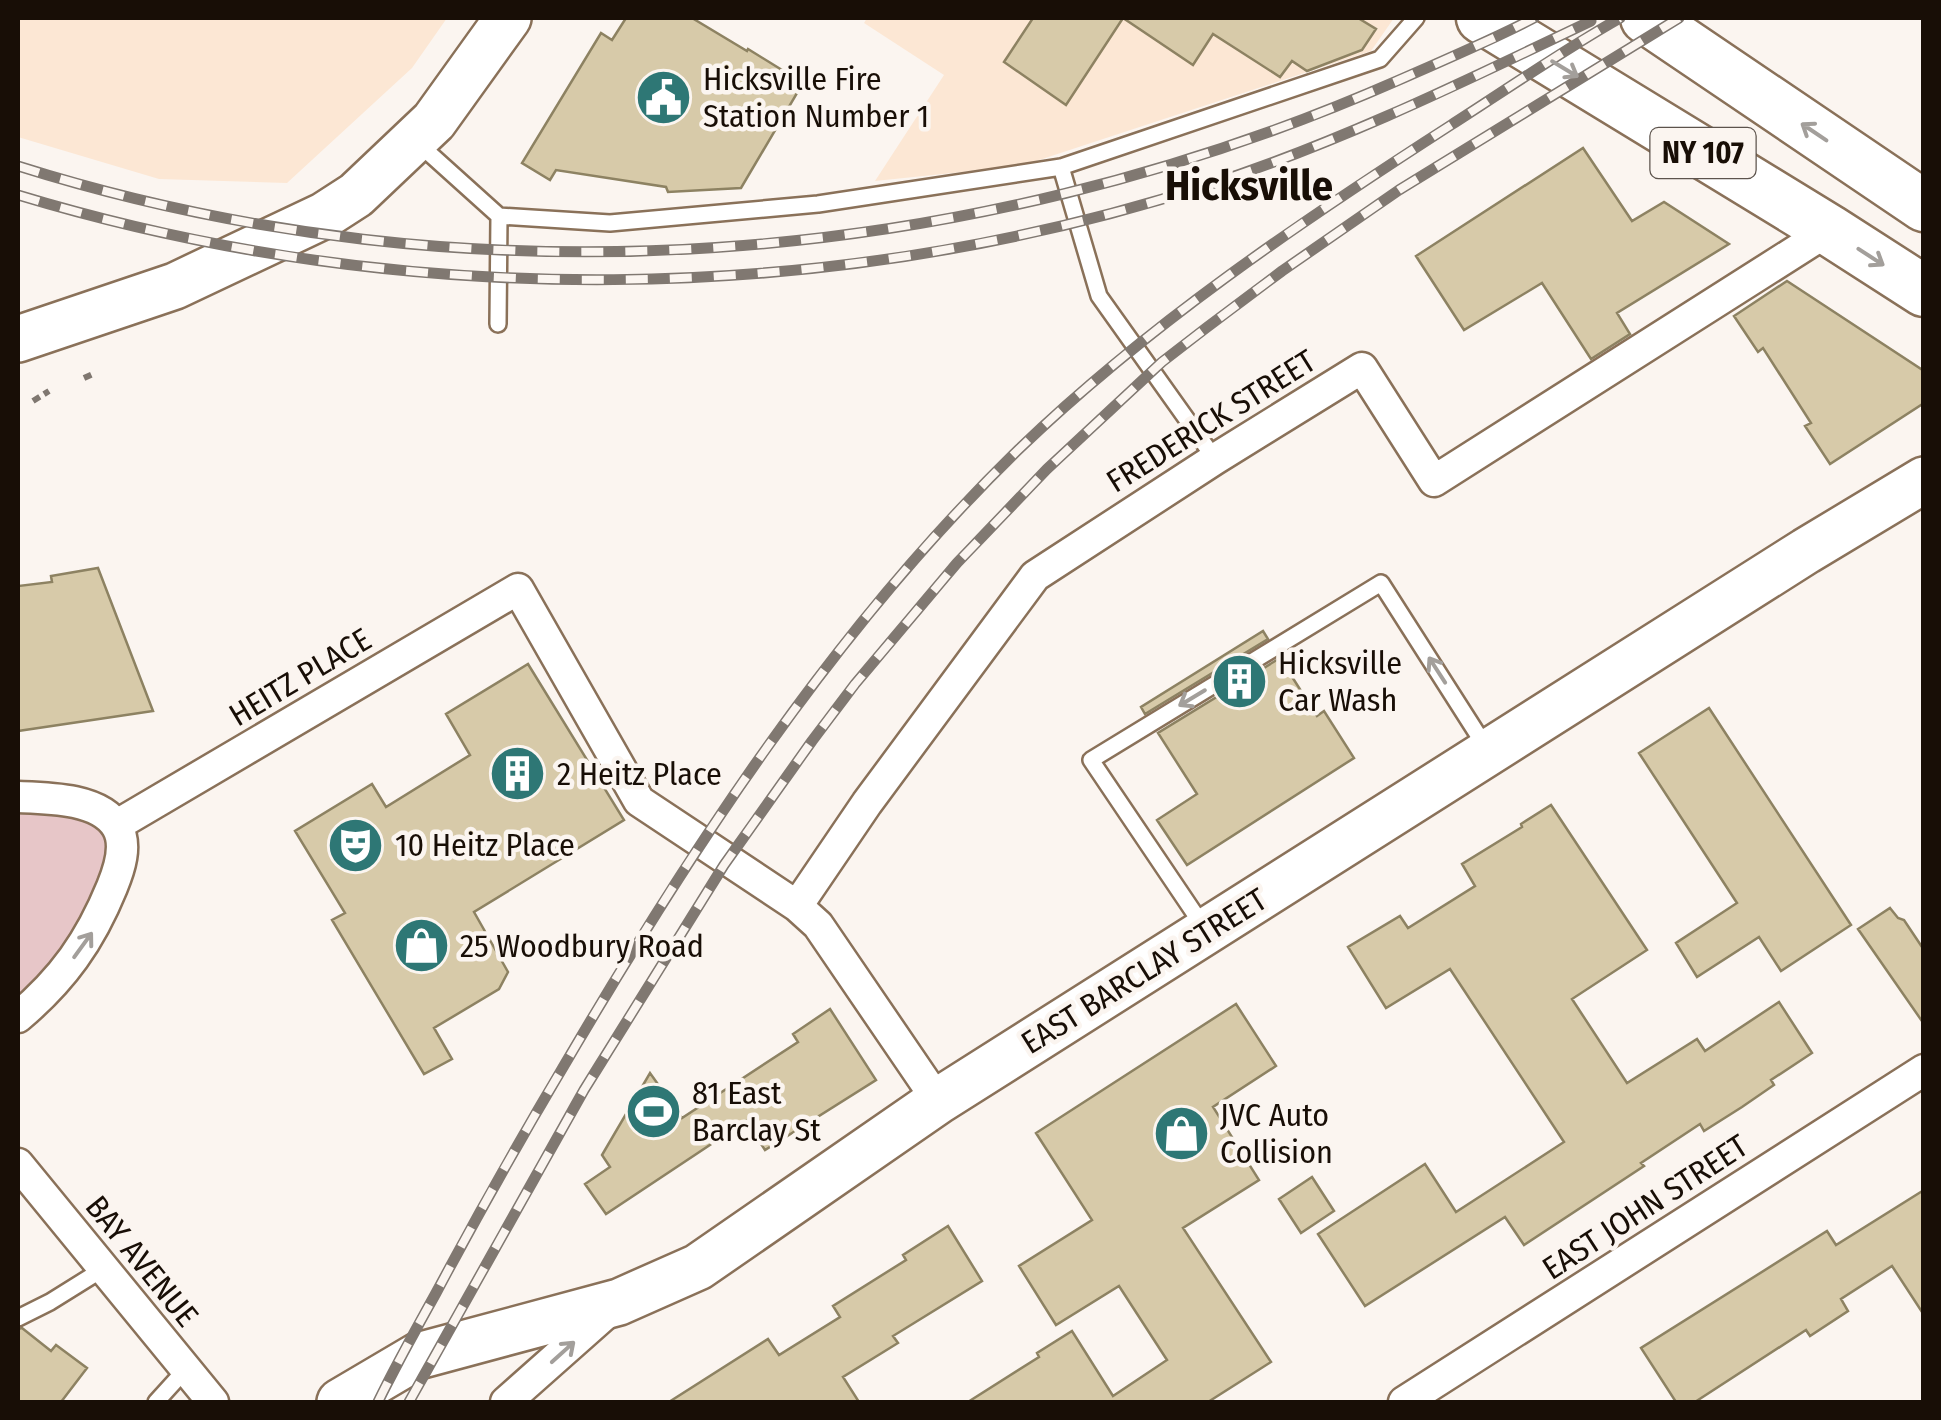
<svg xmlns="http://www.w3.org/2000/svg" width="1941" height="1420" font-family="'Fira Sans Condensed',sans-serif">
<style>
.built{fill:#fce7d4}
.green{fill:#e7c6c8}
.building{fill:#d7caa9;stroke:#8d8262;stroke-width:2.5}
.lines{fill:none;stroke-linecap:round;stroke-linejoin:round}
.lane-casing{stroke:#8a7159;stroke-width:20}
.street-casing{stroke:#8a7159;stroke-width:35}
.secondary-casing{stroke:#8a7159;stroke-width:50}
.primary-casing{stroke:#8a7159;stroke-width:55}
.path{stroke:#7f7770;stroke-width:6;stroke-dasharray:8 5;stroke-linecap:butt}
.lane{stroke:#fff;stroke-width:15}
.street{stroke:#fff;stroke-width:30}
.secondary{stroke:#fff;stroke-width:45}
.primary{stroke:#fff;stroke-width:50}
.rail-casing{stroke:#807871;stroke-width:11}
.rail{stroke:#fbf5f0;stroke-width:8;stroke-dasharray:22;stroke-linecap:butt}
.oneway{stroke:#a39f9b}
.labels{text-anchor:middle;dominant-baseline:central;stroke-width:9;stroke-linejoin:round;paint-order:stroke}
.shield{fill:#fbf5f0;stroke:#5c534c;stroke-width:2.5}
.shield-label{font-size:30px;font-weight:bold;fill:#180e06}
.poi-label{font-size:32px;fill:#180e06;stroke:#fbf5f0;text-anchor:start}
.street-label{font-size:32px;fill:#180e06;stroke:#fbf5f0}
.district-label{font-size:42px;font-weight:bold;fill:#180e06;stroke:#fbf5f0}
</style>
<rect width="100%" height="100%" fill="#fbf5f0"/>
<path class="built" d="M 18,18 L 447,18 L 412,68 L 287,183 L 159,179 L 18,137 Z
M 867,18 L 1394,18 L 1371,51 L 1021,166 L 875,181 L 944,75 L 864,23 Z"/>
<path class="green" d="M 18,803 L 93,815 L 116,842 L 90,921 L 18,1007 Z"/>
<path class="building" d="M 626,18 L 692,18 L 747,51 L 748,49 L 803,83 L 741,188 L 668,192 L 666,187 L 556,170 L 550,180 L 522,163 L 601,33 L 612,40 Z
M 1033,18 L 1358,18 L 1376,29 L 1362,50 L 1307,71 L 1292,61 L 1280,77 L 1213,34 L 1193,65 L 1123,18 L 1066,105 L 1004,62 Z
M 1583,148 L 1632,221 L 1664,202 L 1729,244 L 1617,313 L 1630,334 L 1591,359 L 1542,283 L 1464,330 L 1416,256 Z
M 1787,281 L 1924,371 L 1924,403 L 1830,464 L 1805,426 L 1811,423 L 1763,348 L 1758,352 L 1734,316 Z
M 98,568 L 153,711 L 18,731 L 18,586 L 52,582 L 51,576 Z
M 1263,631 L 1268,639 L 1145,714 L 1141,707 Z
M 1280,658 L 1317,716 L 1324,711 L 1354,758 L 1187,865 L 1157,820 L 1197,794 L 1158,733 Z
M 528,664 L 624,820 L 474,912 L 508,972 L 499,989 L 434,1028 L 452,1059 L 424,1074 L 332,920 L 345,913 L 295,831 L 372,784 L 386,807 L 470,755 L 446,714 Z
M 1709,708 L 1851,925 L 1781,971 L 1759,937 L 1697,977 L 1676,943 L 1737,903 L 1639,753 Z
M 1551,805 L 1647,950 L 1572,999 L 1627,1083 L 1697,1039 L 1705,1051 L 1779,1002 L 1812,1053 L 1771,1080 L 1774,1085 L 1742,1107 L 1704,1131 L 1700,1124 L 1641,1163 L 1644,1166 L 1524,1245 L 1505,1217 L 1365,1306 L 1318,1234 L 1425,1164 L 1456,1212 L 1564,1142 L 1450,969 L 1386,1008 L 1348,947 L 1400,916 L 1408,928 L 1475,886 L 1462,864 L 1522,827 L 1521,824 Z
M 1890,908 L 1898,918 L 1904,920 L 1924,950 L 1924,1024 L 1858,929 Z
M 1236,1004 L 1276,1066 L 1213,1107 L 1259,1180 L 1183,1228 L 1271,1362 L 1208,1402 L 968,1402 L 1039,1357 L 1037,1353 L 1072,1331 L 1113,1396 L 1167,1360 L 1119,1286 L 1056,1325 L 1019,1266 L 1092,1220 L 1036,1133 Z
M 830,1009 L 876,1080 L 765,1150 L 746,1121 L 606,1214 L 585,1184 L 610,1167 L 602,1155 L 650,1073 L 682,1118 L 798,1042 L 793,1034 Z
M 1312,1177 L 1334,1211 L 1301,1233 L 1279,1199 Z
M 1924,1190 L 1924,1315 L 1892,1266 L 1841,1299 L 1848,1311 L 1810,1336 L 1806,1330 L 1695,1402 L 1676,1402 L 1641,1348 L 1827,1231 L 1836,1245 Z
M 948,1226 L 982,1281 L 893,1336 L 898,1343 L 843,1377 L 859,1402 L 669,1402 L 768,1339 L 779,1355 L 840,1317 L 833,1306 L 906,1260 L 903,1255 Z
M 22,1328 L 51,1351 L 56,1345 L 87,1368 L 61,1402 L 18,1402 L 18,1329 Z"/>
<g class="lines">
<defs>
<path id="lane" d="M 419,144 L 499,216 L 610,223 L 818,204 L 1061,167 L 1380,59 L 1416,18
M 1061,167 L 1099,296 L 1215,459
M 498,324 L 499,216
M 1203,926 L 1091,760 L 1381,583 L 1487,749
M 18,1318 L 50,1302 L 103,1269
M 156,1402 L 186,1369"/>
<path id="street" d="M 18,797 C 47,798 100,798 117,827 C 128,845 119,870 112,887 C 90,941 63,979 18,1017
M 117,825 L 518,589 L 639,801 L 797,906 L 818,925 L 938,1101
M 797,906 L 867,803 L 1035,576 L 1215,459 L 1362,368 L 1434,481 L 1829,230
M 18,1164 L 213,1402
M 506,1402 L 612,1308
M 1404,1402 L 1924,1070"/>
<path id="secondary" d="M 18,339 L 175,286 L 325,215 L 356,195 L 434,121 L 508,18
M 340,1402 L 418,1356 L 619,1302 L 698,1267 L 938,1101 L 1806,551 L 1924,480"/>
<path id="primary" d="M 1482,18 L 1829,230 L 1924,291
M 1646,18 L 1924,206"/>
</defs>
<use href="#lane" class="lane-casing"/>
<use href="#street" class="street-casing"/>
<use href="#secondary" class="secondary-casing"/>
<use href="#primary" class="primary-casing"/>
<path class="path" d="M 84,378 L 95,373
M 33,401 L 49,391"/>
<use href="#lane" class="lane"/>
<use href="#street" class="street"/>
<use href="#secondary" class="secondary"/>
<use href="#primary" class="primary"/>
<defs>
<path id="rail" d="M 18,166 C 469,308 967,270 1399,80 C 1444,60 1490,41 1534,18
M 18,195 C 402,311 826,308 1208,185 C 1341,142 1465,81 1591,21
M 378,1402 C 396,1365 416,1329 436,1293 C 476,1218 518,1143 562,1069 C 691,849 834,629 1018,450 C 1149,324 1299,223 1451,125 C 1507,89 1562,51 1620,18
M 409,1402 L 584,1090 L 724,865 L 812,741 L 855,684 L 957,563 L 1047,469 L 1162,362 L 1206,328 L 1282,271 L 1399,190 L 1679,18"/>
</defs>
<use href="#rail" class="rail-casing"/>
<use href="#rail" class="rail"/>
</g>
<defs><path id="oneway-shaft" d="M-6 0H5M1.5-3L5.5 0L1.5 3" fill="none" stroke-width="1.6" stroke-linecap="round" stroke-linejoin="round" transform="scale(2.5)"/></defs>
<g class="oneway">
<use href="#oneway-shaft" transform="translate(1565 69) rotate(31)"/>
<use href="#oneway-shaft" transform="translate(1814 132) rotate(-146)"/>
<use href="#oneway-shaft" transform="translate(1871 257) rotate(33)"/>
<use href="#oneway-shaft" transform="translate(1437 670) rotate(-123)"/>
<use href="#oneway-shaft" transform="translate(1192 698) rotate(149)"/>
<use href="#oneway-shaft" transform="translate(83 945) rotate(-54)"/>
<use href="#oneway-shaft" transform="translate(563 1352) rotate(-42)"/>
</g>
<defs>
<symbol id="civic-disc" viewBox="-11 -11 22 22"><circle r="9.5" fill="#2e7775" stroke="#fbf5f0"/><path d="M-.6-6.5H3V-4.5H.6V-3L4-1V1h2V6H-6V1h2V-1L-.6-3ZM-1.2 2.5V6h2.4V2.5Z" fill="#fff"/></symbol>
<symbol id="building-disc" viewBox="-11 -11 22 22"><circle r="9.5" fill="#2e7775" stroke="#fbf5f0"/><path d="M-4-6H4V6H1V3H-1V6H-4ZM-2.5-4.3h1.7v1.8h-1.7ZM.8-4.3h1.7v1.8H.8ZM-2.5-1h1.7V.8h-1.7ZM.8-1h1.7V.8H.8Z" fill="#fff"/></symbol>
<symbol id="theatre-disc" viewBox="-11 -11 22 22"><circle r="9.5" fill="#2e7775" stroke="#fbf5f0"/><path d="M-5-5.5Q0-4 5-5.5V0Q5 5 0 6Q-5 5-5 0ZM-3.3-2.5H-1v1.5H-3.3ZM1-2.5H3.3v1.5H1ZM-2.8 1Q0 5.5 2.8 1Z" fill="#fff"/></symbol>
<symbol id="shop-disc" viewBox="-11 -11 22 22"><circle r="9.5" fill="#2e7775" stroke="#fbf5f0"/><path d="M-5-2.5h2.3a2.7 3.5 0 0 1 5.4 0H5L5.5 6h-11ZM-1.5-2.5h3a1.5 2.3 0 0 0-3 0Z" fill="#fff"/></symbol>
<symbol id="stadium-disc" viewBox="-11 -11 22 22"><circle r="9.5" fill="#2e7775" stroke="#fbf5f0"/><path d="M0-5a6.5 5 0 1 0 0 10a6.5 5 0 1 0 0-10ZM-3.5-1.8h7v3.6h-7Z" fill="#fff"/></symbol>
</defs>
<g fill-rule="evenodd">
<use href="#civic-disc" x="632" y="66" width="63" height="63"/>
<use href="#building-disc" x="1208" y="650" width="63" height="63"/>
<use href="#building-disc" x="486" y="742" width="63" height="63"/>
<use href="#theatre-disc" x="324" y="814" width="63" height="63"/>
<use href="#shop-disc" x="390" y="914" width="63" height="63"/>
<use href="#stadium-disc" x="622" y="1080" width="63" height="63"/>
<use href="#shop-disc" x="1150" y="1102" width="63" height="63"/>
</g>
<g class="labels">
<rect class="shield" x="1650.5" y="128" width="105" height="50" rx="8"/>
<g class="shield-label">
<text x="1703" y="153">NY 107</text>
</g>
<g class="poi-label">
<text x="703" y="79">Hicksville Fire<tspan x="703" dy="37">Station Number 1</tspan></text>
<text x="1278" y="663">Hicksville<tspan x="1278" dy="37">Car Wash</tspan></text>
<text x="557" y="774">2 Heitz Place</text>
<text x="395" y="845">10 Heitz Place</text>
<text x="460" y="946">25 Woodbury Road</text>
<text x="692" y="1093">81 East<tspan x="692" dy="37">Barclay St</tspan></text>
<text x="1220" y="1115">JVC Auto<tspan x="1220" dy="37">Collision</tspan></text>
</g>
<g class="street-label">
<text transform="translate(1211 421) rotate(-32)">FREDERICK STREET</text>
<text transform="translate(300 677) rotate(-31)">HEITZ PLACE</text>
<text transform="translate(1144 971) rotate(-32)">EAST BARCLAY STREET</text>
<text transform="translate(1645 1207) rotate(-33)">EAST JOHN STREET</text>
<text transform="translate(142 1261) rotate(51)">BAY AVENUE</text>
</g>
<g class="district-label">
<text x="1249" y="186">Hicksville</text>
</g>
</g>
<rect width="1941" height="1420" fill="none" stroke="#180e06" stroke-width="40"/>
</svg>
